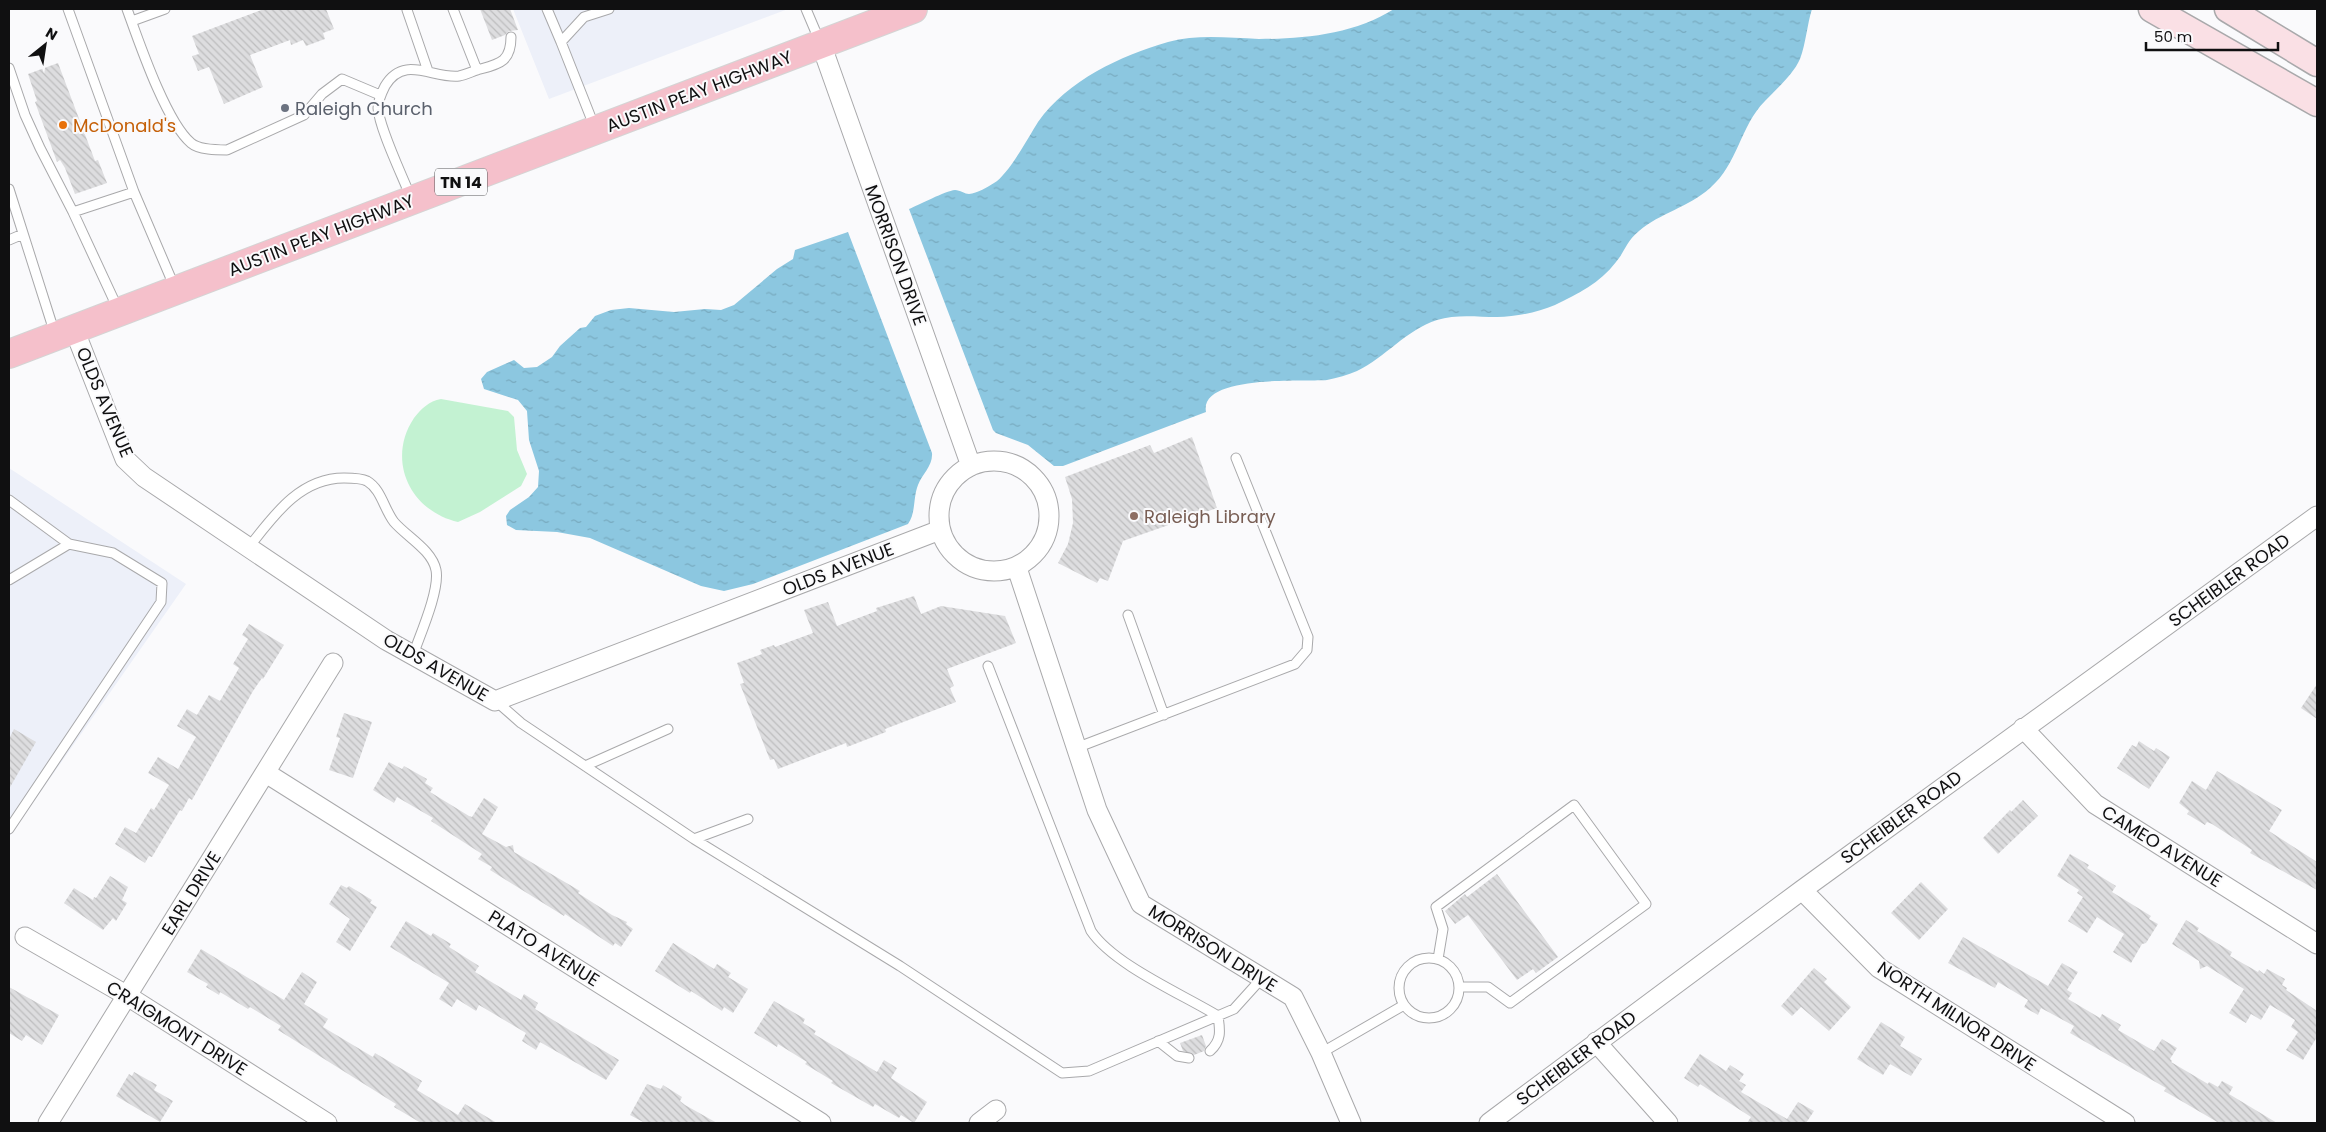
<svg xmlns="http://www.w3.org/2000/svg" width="2326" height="1132" font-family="Poppins,sans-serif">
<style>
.built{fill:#edf0f9}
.park{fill:#c3f2d2}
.water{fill:url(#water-ripples)}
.building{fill:url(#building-back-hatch)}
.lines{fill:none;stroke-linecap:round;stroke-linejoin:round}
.service-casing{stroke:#a9a9ab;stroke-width:11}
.minor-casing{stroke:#a9a9ab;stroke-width:21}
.secondary-casing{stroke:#a9a9ab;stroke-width:29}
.primary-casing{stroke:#d4d4d4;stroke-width:30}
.service{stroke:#fff;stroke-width:9}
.minor{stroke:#fff;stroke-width:19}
.secondary{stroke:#fae0e5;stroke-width:26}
.primary{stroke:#f5c0cb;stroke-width:28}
.worship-dot{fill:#6b7280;stroke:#fafafc;stroke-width:2}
.food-dot{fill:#e8710a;stroke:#fafafc;stroke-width:2}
.education-dot{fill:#8d6e63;stroke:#fafafc;stroke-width:2}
.labels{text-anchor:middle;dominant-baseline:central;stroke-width:4;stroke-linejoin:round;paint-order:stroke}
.shield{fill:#fafafc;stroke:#565658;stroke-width:1}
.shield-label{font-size:16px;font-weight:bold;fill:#101011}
.street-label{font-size:18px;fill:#101011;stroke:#fafafc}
.worship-label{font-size:18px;fill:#5b616d;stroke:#fafafc;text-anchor:start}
.food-label{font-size:18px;fill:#c56008;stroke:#fafafc;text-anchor:start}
.education-label{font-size:18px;fill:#785e54;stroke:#fafafc;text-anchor:start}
</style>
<defs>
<pattern id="water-ripples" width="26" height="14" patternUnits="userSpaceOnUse" patternTransform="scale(1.25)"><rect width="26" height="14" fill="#8cc7e0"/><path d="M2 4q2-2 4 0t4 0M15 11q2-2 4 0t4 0" fill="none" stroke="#78aabf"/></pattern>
<pattern id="building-back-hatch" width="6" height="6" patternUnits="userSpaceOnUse" patternTransform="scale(1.25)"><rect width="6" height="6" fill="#dddddf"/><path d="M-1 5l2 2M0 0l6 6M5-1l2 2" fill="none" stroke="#bdbdbe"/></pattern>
</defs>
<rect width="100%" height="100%" fill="#fafafc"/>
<path class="built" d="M 513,9 L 788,9 L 549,99 Z
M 9,468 L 186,584 L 9,837 Z"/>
<path class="park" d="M 441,399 L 508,411 L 514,417 L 517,450 L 527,474 L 521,486 L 480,512 L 458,522 C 410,511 386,460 414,418 C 421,409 429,401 441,399 Z"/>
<path class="water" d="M 1394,9 L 1812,9 C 1807,25 1806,43 1800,59 C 1793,75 1776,89 1765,101 C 1740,126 1738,164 1710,188 C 1689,207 1660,213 1639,231 C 1625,243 1626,250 1616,262 C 1600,283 1578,294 1555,305 C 1538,312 1516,317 1497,317 C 1477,317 1456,314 1437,320 C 1406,330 1386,357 1357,371 C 1348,375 1337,378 1327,380 C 1306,382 1199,374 1206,412 L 1063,466 L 1054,466 L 1028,445 L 996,433 L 993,430 L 909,209 C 919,205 945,191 955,190 C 960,190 965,194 969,194 C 977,193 988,187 994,183 C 1008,175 1028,138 1038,122 C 1068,80 1120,56 1168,42 C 1198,34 1228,38 1259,39 C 1304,39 1355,34 1394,9 Z
M 848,232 L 932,453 C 933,466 922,474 918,485 C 913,497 916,513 908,524 L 753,584 L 724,591 L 701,586 L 590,538 L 557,532 L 516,530 L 507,525 L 506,516 L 510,510 L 529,497 L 538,487 L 539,471 L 529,440 L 527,411 L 518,400 L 484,389 L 481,379 L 487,372 L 514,360 L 524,368 L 537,367 L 552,357 L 560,346 L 580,328 L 586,327 L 595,316 L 611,310 L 629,308 L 674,312 L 705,309 L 721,310 L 734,305 L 777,269 L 793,259 L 795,250 Z"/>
<path class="building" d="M 264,9 L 326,9 L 334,29 L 323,33 L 325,39 L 306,46 L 303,40 L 291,45 L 290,40 L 250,55 L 263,87 L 224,104 L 209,67 L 198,71 L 192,56 L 199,54 L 192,36 Z
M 480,9 L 510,9 L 518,30 L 509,31 L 505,35 L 492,40 Z
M 58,63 L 95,161 L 98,160 L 107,183 L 75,194 L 65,168 L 60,160 L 57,162 L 35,102 L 37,101 L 28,74 Z
M 1192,437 L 1217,508 L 1123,541 L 1108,581 L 1100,578 L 1097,583 L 1058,563 L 1068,544 L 1073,523 L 1072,499 L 1065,477 L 1150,445 L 1154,453 Z
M 914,596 L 921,614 L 941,606 L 1005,616 L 1016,643 L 947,669 L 954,686 L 950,688 L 956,702 L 885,729 L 886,732 L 847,747 L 846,743 L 778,769 L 774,759 L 770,760 L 740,684 L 744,683 L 737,663 L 762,654 L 760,650 L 774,645 L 775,647 L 813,633 L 804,610 L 828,602 L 837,626 L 877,611 L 876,608 Z
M 249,624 L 284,645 L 263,679 L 262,678 L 253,691 L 192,800 L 189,798 L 182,811 L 180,810 L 152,857 L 149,856 L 145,863 L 115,844 L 125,827 L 136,833 L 151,808 L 154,810 L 169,785 L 148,773 L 158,757 L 178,769 L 196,737 L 177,726 L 187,709 L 197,715 L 209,695 L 220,701 L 239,668 L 233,664 L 248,639 L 242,635 Z
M 2317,684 L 2317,719 L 2301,708 Z
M 344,713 L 372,722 L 353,778 L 329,770 L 340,738 L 336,737 Z
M 14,729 L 36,742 L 9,789 L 9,739 Z
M 2139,741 L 2154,751 L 2156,748 L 2170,757 L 2149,789 L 2117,768 L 2132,745 L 2136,747 Z
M 389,762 L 402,769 L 404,766 L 427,779 L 425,783 L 433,788 L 430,792 L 469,816 L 472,817 L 484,798 L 498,807 L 482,834 L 506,847 L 513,845 L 514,852 L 580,891 L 578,893 L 612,915 L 627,922 L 626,924 L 633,929 L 621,947 L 615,943 L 613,946 L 565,914 L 564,916 L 490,870 L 492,867 L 478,859 L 482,854 L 431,821 L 433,818 L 397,797 L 394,803 L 373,790 Z
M 2217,771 L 2282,810 L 2269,831 L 2317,862 L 2317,890 L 2250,853 L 2252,850 L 2212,824 L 2207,822 L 2205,825 L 2187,814 L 2189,811 L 2179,803 L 2192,781 L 2206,790 Z
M 2023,800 L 2038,816 L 1998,854 L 1983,838 L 2010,810 L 2011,812 Z
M 2070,854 L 2089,865 L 2087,868 L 2116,886 L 2112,892 L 2151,916 L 2149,919 L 2158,924 L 2146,943 L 2142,944 L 2131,963 L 2113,952 L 2124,934 L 2097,917 L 2087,933 L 2068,921 L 2083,897 L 2077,893 L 2079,890 L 2057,876 Z
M 1497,874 L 1558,957 L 1536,973 L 1533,969 L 1517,980 L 1468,915 L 1455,924 L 1445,911 L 1465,894 L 1467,897 Z
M 110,876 L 128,887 L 122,900 L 127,903 L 116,921 L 113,918 L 103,930 L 64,903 L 74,888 L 93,900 L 94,897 L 96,898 Z
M 1921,882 L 1948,909 L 1919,940 L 1891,913 Z
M 341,885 L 347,888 L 349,886 L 372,900 L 370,903 L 377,907 L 350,951 L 336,942 L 350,919 L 329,904 Z
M 2186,920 L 2199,928 L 2197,931 L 2232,952 L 2230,956 L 2258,972 L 2259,970 L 2264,974 L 2267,969 L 2285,979 L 2282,985 L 2287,988 L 2286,990 L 2317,1011 L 2317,1037 L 2303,1060 L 2286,1050 L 2298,1032 L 2291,1027 L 2295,1020 L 2270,1005 L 2261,1020 L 2251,1014 L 2246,1023 L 2229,1013 L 2244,989 L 2207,966 L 2200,969 L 2199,961 L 2172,944 Z
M 406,921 L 431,936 L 433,933 L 451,944 L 449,947 L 479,966 L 475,972 L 521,1000 L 524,994 L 538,1003 L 535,1009 L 619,1060 L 606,1080 L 540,1042 L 536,1050 L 522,1041 L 526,1033 L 479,1005 L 476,1011 L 457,999 L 452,1007 L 439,999 L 449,983 L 390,947 Z
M 1963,937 L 2048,986 L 2062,963 L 2078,972 L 2067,990 L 2072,993 L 2068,999 L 2100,1018 L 2102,1014 L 2121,1025 L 2118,1030 L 2154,1051 L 2162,1039 L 2177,1048 L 2170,1059 L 2172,1061 L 2171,1062 L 2208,1084 L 2209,1082 L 2218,1087 L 2222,1081 L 2233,1087 L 2229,1094 L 2277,1123 L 2219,1123 L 2178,1099 L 2164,1091 L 2166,1088 L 2070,1033 L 2074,1026 L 2041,1008 L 2038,1015 L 2024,1007 L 2028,1000 L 1998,982 L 1995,988 L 1948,963 Z
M 673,943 L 714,969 L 717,964 L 731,973 L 728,977 L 748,989 L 733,1013 L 724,1007 L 722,1011 L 691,991 L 690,993 L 655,971 Z
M 201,949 L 284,1000 L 302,972 L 317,982 L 304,1004 L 328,1019 L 323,1027 L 373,1057 L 375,1053 L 422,1081 L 417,1090 L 458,1115 L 465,1104 L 497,1123 L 421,1123 L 394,1107 L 396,1104 L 278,1030 L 281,1026 L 250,1007 L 248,1009 L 220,992 L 219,995 L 206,987 L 208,984 L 187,972 Z
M 1814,968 L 1827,979 L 1824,982 L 1851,1007 L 1829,1031 L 1801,1007 L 1792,1016 L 1781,1006 Z
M 9,987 L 59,1015 L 42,1045 L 26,1035 L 22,1041 L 9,1033 Z
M 774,1001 L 805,1019 L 803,1023 L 816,1031 L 814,1034 L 877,1072 L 884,1060 L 897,1068 L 891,1078 L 927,1102 L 914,1123 L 901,1115 L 899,1118 L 875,1104 L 873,1107 L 831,1083 L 833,1081 L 805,1064 L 807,1062 L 778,1044 L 777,1047 L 754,1033 Z
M 1881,1022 L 1905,1037 L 1900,1046 L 1922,1059 L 1911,1076 L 1890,1064 L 1883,1075 L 1857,1059 Z
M 1202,1035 L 1206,1046 L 1204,1051 L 1194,1055 L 1183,1051 L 1180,1043 Z
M 1700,1054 L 1726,1071 L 1730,1065 L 1744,1074 L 1739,1081 L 1746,1085 L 1741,1092 L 1787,1119 L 1798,1102 L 1814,1111 L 1806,1123 L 1747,1123 L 1751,1117 L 1700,1084 L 1698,1087 L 1684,1078 Z
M 134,1072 L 157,1085 L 154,1090 L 173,1101 L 160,1122 L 116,1096 L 129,1074 L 132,1076 Z
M 647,1084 L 661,1089 L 663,1085 L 682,1097 L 680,1101 L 685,1105 L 717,1123 L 645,1123 L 630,1115 Z"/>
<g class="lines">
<defs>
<path id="service" d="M 68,9 L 134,192 L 175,288
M 127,9 C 139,42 166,122 191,143 C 199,150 217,150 227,150 L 304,115 L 322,94 L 342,79 L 380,95
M 453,9 L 477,70
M 547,9 L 561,42
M 806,9 L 820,42
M 407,10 L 428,71
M 132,21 L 165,9
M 9,68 L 25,115 L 40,148 L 73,212 L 118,309
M 595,128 L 561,42 L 584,17 L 609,9
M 9,189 L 55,334
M 411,198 C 403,177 379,128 378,108 C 378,100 382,92 385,86 C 404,54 433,79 459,76 C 465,75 471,72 477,70 C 498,64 511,63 511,37
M 73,212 L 134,192
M 9,240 L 23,234
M 9,500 L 69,544 L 113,553 L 162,583 L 161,602 L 9,829
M 249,547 C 274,515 300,478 344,478 C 351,478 361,478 367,481 C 381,489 384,509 394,522 C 407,537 432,550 436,570 C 440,590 420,635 413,655
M 9,580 L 69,544
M 1128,615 L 1164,715
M 988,666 L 1091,931 C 1114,965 1182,994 1218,1016 C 1220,1030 1222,1040 1210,1051
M 496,701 L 521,723 L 694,839 L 900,966 L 1062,1073 L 1089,1071 L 1234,1009 L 1262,978
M 1076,748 L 1295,664 L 1307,650 L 1308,637 L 1236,458
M 585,766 L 668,729
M 694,839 L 748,819
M1399 988a30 30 0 1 1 60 0a30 30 0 1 1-60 0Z
M 1438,959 L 1443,929 L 1436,907 L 1574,805 L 1646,904 L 1510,1003 L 1488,987 L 1460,987
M 1158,1041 L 1177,1056 L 1189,1058
M 1321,1053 L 1404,1005"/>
<path id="minor" d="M 821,44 L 971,466
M 74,329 L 125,459 L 144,477 L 386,640 L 495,701 L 940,530
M939 516a55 55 0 1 1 110 0a55 55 0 1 1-110 0Z
M 1017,568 L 1097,810 L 1141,904 L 1293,997 L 1321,1053 L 1351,1123
M 2023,728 L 2095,804 L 2317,944
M 266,773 L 821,1123
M 1802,890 L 1879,968 L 2125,1123
M 25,937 L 126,995 L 327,1123
M 1596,1042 L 1668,1123
M 48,1123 L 333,663
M 979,1123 L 996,1110
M 1489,1123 L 1802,890 L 2317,516"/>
<path id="secondary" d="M 2152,9 L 2317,103
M 2228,9 L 2317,63"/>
<path id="primary" d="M 9,354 L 913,9"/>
</defs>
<use href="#service" class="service-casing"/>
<use href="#minor" class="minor-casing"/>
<use href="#secondary" class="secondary-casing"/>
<use href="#primary" class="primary-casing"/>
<use href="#service" class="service"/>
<use href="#minor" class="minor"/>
<use href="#secondary" class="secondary"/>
<use href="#primary" class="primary"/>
</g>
<circle class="worship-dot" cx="285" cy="108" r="5"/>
<circle class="food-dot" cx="63" cy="125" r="5"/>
<circle class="education-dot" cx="1134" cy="516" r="5"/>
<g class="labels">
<rect class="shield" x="435" y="168.5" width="52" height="27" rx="4"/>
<g class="shield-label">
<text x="461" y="182">TN 14</text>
</g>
<g class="street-label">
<text transform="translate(699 91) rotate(-21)">AUSTIN PEAY HIGHWAY</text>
<text transform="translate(321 235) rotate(-21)">AUSTIN PEAY HIGHWAY</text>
<text transform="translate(896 255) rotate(70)">MORRISON DRIVE</text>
<text transform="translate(105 402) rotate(67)">OLDS AVENUE</text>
<text transform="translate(838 569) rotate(-21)">OLDS AVENUE</text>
<text transform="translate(2229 580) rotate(-36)">SCHEIBLER ROAD</text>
<text transform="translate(436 667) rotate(30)">OLDS AVENUE</text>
<text transform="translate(1901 817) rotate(-36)">SCHEIBLER ROAD</text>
<text transform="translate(2162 846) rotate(32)">CAMEO AVENUE</text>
<text transform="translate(191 893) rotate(-58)">EARL DRIVE</text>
<text transform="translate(544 948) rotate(32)">PLATO AVENUE</text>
<text transform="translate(1213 948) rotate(32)">MORRISON DRIVE</text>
<text transform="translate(1957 1016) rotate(33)">NORTH MILNOR DRIVE</text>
<text transform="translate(177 1028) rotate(32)">CRAIGMONT DRIVE</text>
<text transform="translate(1576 1058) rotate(-37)">SCHEIBLER ROAD</text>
</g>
<g class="worship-label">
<text x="295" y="108">Raleigh Church</text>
</g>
<g class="food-label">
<text x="73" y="125">McDonald's</text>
</g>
<g class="education-label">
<text x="1144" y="516">Raleigh Library</text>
</g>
</g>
<rect width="2326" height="1132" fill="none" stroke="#101011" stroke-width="20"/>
<g transform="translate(45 45) rotate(30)" stroke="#fafafc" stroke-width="4" paint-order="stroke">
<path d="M0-4L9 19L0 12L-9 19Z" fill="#101011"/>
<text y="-8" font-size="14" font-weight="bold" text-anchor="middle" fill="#101011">N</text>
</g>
<path d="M2146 42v8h132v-8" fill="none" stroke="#101011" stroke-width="2.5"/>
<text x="2154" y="42" font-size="15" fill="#101011" stroke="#fafafc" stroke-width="4" paint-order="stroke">50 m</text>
</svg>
